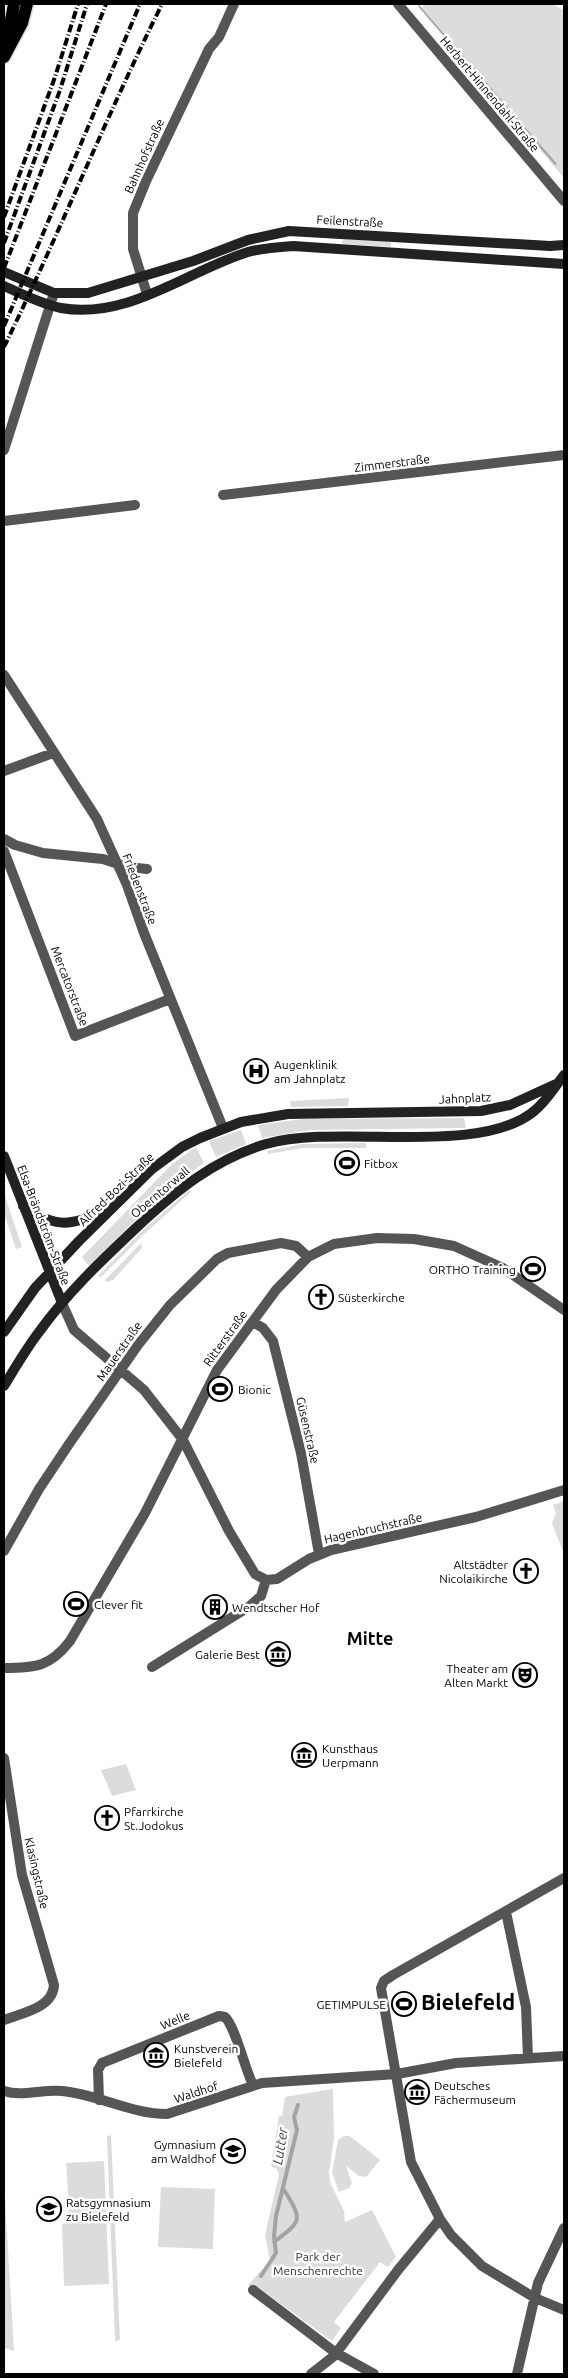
<svg xmlns="http://www.w3.org/2000/svg" width="568" height="2378" font-family="Ubuntu,sans-serif">
<style>
.green{fill:#dcdcdc}
.water{fill:#a3a3a3}
.lines{fill:none;stroke-linecap:round;stroke-linejoin:round}
.stream{stroke:#a3a3a3;stroke-width:4}
.primary-casing{stroke:#dbdbdb;stroke-width:15}
.street{stroke:#555;stroke-width:10}
.secondary{stroke:#222;stroke-width:10}
.primary{stroke:#000;stroke-width:12}
.rail{stroke:#000;stroke-width:4;stroke-dasharray:8 2.5 1 2.5;stroke-linecap:butt}
.labels{text-anchor:middle;dominant-baseline:central;stroke-width:5;stroke-linejoin:round;paint-order:stroke}
.street-label{font-size:12px;fill:#000;stroke:#fff}
.poi-label{font-size:12px;fill:#000;stroke:#fff;text-anchor:start}
.park-label{font-size:12px;fill:#333;stroke:#fff}
.water-label{font-size:14px;font-style:italic;fill:#444;stroke:#fff}
.district-label{font-size:18px;font-weight:bold;fill:#000;stroke:#fff}
.town-label{font-size:22px;font-weight:bold;fill:#000;stroke:#fff}
</style>
<rect width="100%" height="100%" fill="#fff"/>
<path class="green" d="M 426,4 L 552,4 L 564,10 L 564,178 L 420,9 Z
M 343,239 L 391,242 L 391,247 L 344,244 L 342,243 Z
M 349,1098 L 348,1106 L 291,1107 L 290,1101 Z
M 464,1118 L 466,1128 L 310,1130 L 262,1138 L 258,1125 L 303,1119 Z
M 241,1130 L 246,1144 L 216,1157 L 209,1141 Z
M 366,1143 L 366,1148 L 302,1148 L 268,1154 L 267,1151 L 302,1144 Z
M 196,1147 L 204,1163 L 167,1189 L 89,1266 L 82,1257 L 172,1164 Z
M 189,1190 L 191,1192 L 142,1236 L 101,1277 L 98,1276 L 140,1233 Z
M 4,1193 L 22,1247 L 16,1249 L 4,1213 Z
M 141,1243 L 142,1248 L 113,1280 L 107,1282 L 105,1280 Z
M 564,1501 L 564,1554 L 552,1523 L 556,1513 L 553,1505 Z
M 126,1764 L 136,1790 L 112,1796 L 101,1770 Z
M 333,2089 L 334,2138 L 329,2173 L 330,2182 L 344,2211 L 345,2222 L 372,2210 L 396,2257 L 388,2267 L 380,2262 L 334,2322 L 341,2328 L 332,2341 L 259,2288 L 248,2285 L 270,2261 L 265,2235 L 279,2174 L 277,2169 L 271,2166 L 279,2116 L 282,2116 L 285,2097 Z
M 111,2135 L 120,2340 L 115,2341 L 107,2136 Z
M 344,2136 L 350,2136 L 380,2160 L 366,2177 L 359,2176 L 346,2166 L 352,2183 L 349,2188 L 339,2192 L 332,2173 L 338,2140 Z
M 104,2161 L 109,2284 L 64,2286 L 62,2224 L 70,2223 L 66,2163 Z
M 4,2182 L 14,2351 L 4,2348 Z
M 161,2187 L 215,2189 L 213,2249 L 158,2247 Z"/>
<path class="water" d="M 419,5 L 557,164 L 555,165 L 418,6 Z"/>
<g class="lines">
<path class="stream" d="M 274,2242 C 302,2221 303,2220 284,2190
M 261,2276 L 276,2253 L 274,2236 L 276,2216 L 297,2130 L 294,2117 L 298,2105"/>
<defs>
<path id="primary" d="M 4,37 L 10,25 L 14,4
M 4,57 L 22,23 L 27,4"/>
</defs>
<use href="#primary" class="primary-casing"/>
<path class="street" d="M 398,4 L 564,201
M 147,294 L 133,249 L 133,213 L 146,181 L 209,49 L 219,37 L 234,4
M 4,450 L 54,293
M 223,495 L 564,455
M 4,521 L 135,505
M 4,675 L 97,819 L 127,885 L 144,933 L 223,1128
M 4,771 L 53,753
M 4,839 L 15,845 L 43,853 L 103,859 L 127,867 L 147,869
M 4,851 L 75,1036 L 170,999
M 62,1303 L 74,1330 L 144,1390 L 183,1440 L 229,1531 L 255,1574 L 266,1580 L 277,1579 L 309,1559 L 331,1550 L 476,1517 L 564,1490
M 253,1322 L 263,1328 L 273,1341 L 301,1453 L 319,1554
M 4,1551 L 39,1489 L 69,1444 L 138,1345 L 170,1305 L 217,1259 L 228,1253 L 281,1243 L 296,1246 L 308,1257
M 152,1667 L 250,1606 L 261,1596 L 266,1580
M 4,1668 C 35,1668 50,1667 70,1641 L 145,1513 L 217,1370 L 276,1290 L 308,1257 L 334,1244 L 377,1238 L 414,1239 L 454,1246 L 503,1268 L 564,1310
M 4,1758 L 22,1875 L 54,1985 C 53,2008 22,2013 4,2020
M 564,1878 L 393,1975 L 384,1981 L 381,1988 L 411,2162 L 440,2219 L 451,2235 L 482,2266 L 535,2298 L 564,2310
M 506,1912 L 526,2007 L 528,2058
M 4,2091 C 22,2097 42,2089 62,2091 C 97,2094 131,2114 167,2114 L 262,2083 L 397,2074 L 456,2063 L 564,2056
M 99,2100 L 98,2070 L 102,2063 L 219,2016 L 225,2017 C 235,2026 245,2069 253,2085
M 253,2290 L 336,2353 L 374,2374
M 311,2374 L 334,2356 L 398,2270 L 440,2219
M 517,2374 L 538,2283 L 564,2228"/>
<path class="secondary" d="M 4,272 L 54,293 L 88,293 L 193,261 L 248,240 L 289,231 L 550,246 L 564,245
M 4,286 C 22,294 41,304 61,308 C 128,320 187,271 248,252 C 263,248 278,247 293,246 L 564,264
M 4,1156 L 62,1303
M 23,1206 C 58,1230 70,1225 108,1210
M 4,1332 L 35,1288 L 79,1241 L 152,1169 L 182,1147 L 200,1138 L 241,1122 L 288,1114 L 481,1111 L 510,1105 L 556,1084
M 4,1386 C 15,1368 26,1349 39,1332 C 67,1293 102,1260 137,1227 C 175,1192 214,1159 266,1144 C 339,1123 476,1157 533,1112 C 546,1102 554,1088 564,1075"/>
<use href="#primary" class="primary"/>
<path class="rail" d="M 4,217 L 55,77 L 78,4
M 4,243 L 60,90 L 87,4
M 4,268 L 106,4
M 4,326 L 140,4
M 4,347 C 59,234 106,117 162,4"/>
</g>
<defs>
<symbol id="hospital-ring" viewBox="-11 -11 22 22"><circle r="9.5" fill="#fff" stroke="#000" stroke-width="1.5"/><path d="M-5-5h3v3.5h4V-5h3V5h-3V1.5h-4V5h-3Z" fill="#000"/></symbol>
<symbol id="stadium-ring" viewBox="-11 -11 22 22"><circle r="9.5" fill="#fff" stroke="#000" stroke-width="1.5"/><path d="M0-5a6.5 5 0 1 0 0 10a6.5 5 0 1 0 0-10ZM-3.5-1.8h7v3.6h-7Z" fill="#000"/></symbol>
<symbol id="church-ring" viewBox="-11 -11 22 22"><circle r="9.5" fill="#fff" stroke="#000" stroke-width="1.5"/><path d="M-1.2-6h2.4v3.5h3.3v2.4h-3.3V6h-2.4V-.1h-3.3v-2.4h3.3Z" fill="#000"/></symbol>
<symbol id="building-ring" viewBox="-11 -11 22 22"><circle r="9.5" fill="#fff" stroke="#000" stroke-width="1.5"/><path d="M-4-6H4V6H1V3H-1V6H-4ZM-2.5-4.3h1.7v1.8h-1.7ZM.8-4.3h1.7v1.8H.8ZM-2.5-1h1.7V.8h-1.7ZM.8-1h1.7V.8H.8Z" fill="#000"/></symbol>
<symbol id="museum-ring" viewBox="-11 -11 22 22"><circle r="9.5" fill="#fff" stroke="#000" stroke-width="1.5"/><path d="M0-6L6-3V-2H-6V-3ZM-5-1h2V3h-2ZM-1-1h2V3h-2ZM3-1h2V3H3ZM-6 4H6V6H-6Z" fill="#000"/></symbol>
<symbol id="theatre-ring" viewBox="-11 -11 22 22"><circle r="9.5" fill="#fff" stroke="#000" stroke-width="1.5"/><path d="M-5-5.5Q0-4 5-5.5V0Q5 5 0 6Q-5 5-5 0ZM-3.3-2.5H-1v1.5H-3.3ZM1-2.5H3.3v1.5H1ZM-2.8 1Q0 5.5 2.8 1Z" fill="#000"/></symbol>
<symbol id="school-ring" viewBox="-11 -11 22 22"><circle r="9.5" fill="#fff" stroke="#000" stroke-width="1.5"/><path d="M0-5L7-2L0 1L-7-2ZM-4 1L0 2.5L4 1V4Q0 6-4 4Z" fill="#000"/></symbol>
</defs>
<g fill-rule="evenodd">
<use href="#hospital-ring" x="242" y="1057" width="28" height="28"/>
<use href="#stadium-ring" x="333" y="1149" width="28" height="28"/>
<use href="#stadium-ring" x="519" y="1255" width="28" height="28"/>
<use href="#church-ring" x="307" y="1283" width="28" height="28"/>
<use href="#stadium-ring" x="206" y="1375" width="28" height="28"/>
<use href="#church-ring" x="512" y="1557" width="28" height="28"/>
<use href="#stadium-ring" x="62" y="1590" width="28" height="28"/>
<use href="#building-ring" x="201" y="1593" width="28" height="28"/>
<use href="#museum-ring" x="264" y="1640" width="28" height="28"/>
<use href="#theatre-ring" x="511" y="1661" width="28" height="28"/>
<use href="#museum-ring" x="290" y="1741" width="28" height="28"/>
<use href="#church-ring" x="93" y="1804" width="28" height="28"/>
<use href="#stadium-ring" x="390" y="1990" width="28" height="28"/>
<use href="#museum-ring" x="142" y="2041" width="28" height="28"/>
<use href="#museum-ring" x="403" y="2078" width="28" height="28"/>
<use href="#school-ring" x="219" y="2137" width="28" height="28"/>
<use href="#school-ring" x="35" y="2195" width="28" height="28"/>
</g>
<g class="labels">
<g class="street-label">
<text transform="translate(490 94) rotate(50)">Herbert-Hinnendahl-Straße</text>
<text transform="translate(144 156) rotate(-66)">Bahnhofstraße</text>
<text transform="translate(350 221) rotate(3)">Feilenstraße</text>
<text transform="translate(392 463) rotate(-7)">Zimmerstraße</text>
<text transform="translate(140 889) rotate(69)">Friedenstraße</text>
<text transform="translate(70 986) rotate(69)">Mercatorstraße</text>
<text transform="translate(465 1098) rotate(-3)">Jahnplatz</text>
<text transform="translate(116 1189) rotate(-44)">Alfred-Bozi-Straße</text>
<text transform="translate(160 1192) rotate(-40)">Oberntorwall</text>
<text transform="translate(44 1225) rotate(69)">Elsa-Brändström-Straße</text>
<text transform="translate(225 1338) rotate(-54)">Ritterstraße</text>
<text transform="translate(119 1351) rotate(-55)">Mauerstraße</text>
<text transform="translate(308 1430) rotate(77)">Güsenstraße</text>
<text transform="translate(373 1528) rotate(-13)">Hagenbruchstraße</text>
<text transform="translate(37 1873) rotate(77)">Klasingstraße</text>
<text transform="translate(175 2020) rotate(-22)">Welle</text>
<text transform="translate(196 2092) rotate(-18)">Waldhof</text>
</g>
<g class="poi-label">
<text x="274" y="1064">Augenklinik<tspan x="274" dy="14">am Jahnplatz</tspan></text>
<text x="364" y="1163">Fitbox</text>
<text x="516" y="1269" text-anchor="end">ORTHO Training</text>
<text x="338" y="1297">Süsterkirche</text>
<text x="238" y="1389">Bionic</text>
<text x="508" y="1564" text-anchor="end">Altstädter<tspan x="508" dy="14">Nicolaikirche</tspan></text>
<text x="94" y="1604">Clever fit</text>
<text x="232" y="1607">Wendtscher Hof</text>
<text x="260" y="1654" text-anchor="end">Galerie Best</text>
<text x="508" y="1668" text-anchor="end">Theater am<tspan x="508" dy="14">Alten Markt</tspan></text>
<text x="322" y="1748">Kunsthaus<tspan x="322" dy="14">Uerpmann</tspan></text>
<text x="124" y="1811">Pfarrkirche<tspan x="124" dy="14">St.Jodokus</tspan></text>
<text x="386" y="2004" text-anchor="end">GETIMPULSE</text>
<text x="174" y="2048">Kunstverein<tspan x="174" dy="14">Bielefeld</tspan></text>
<text x="434" y="2085">Deutsches<tspan x="434" dy="14">Fächermuseum</tspan></text>
<text x="216" y="2144" text-anchor="end">Gymnasium<tspan x="216" dy="14">am Waldhof</tspan></text>
<text x="66" y="2202">Ratsgymnasium<tspan x="66" dy="14">zu Bielefeld</tspan></text>
</g>
<g class="park-label">
<text x="318" y="2256">Park der<tspan x="318" dy="14">Menschenrechte</tspan></text>
</g>
<g class="water-label">
<text transform="translate(280 2146) rotate(-81)">Lutter</text>
</g>
<g class="district-label">
<text x="370" y="1638">Mitte</text>
</g>
<g class="town-label">
<text x="468" y="2001">Bielefeld</text>
</g>
</g>
<rect width="568" height="2378" fill="none" stroke="#000000" stroke-width="10"/>
</svg>
